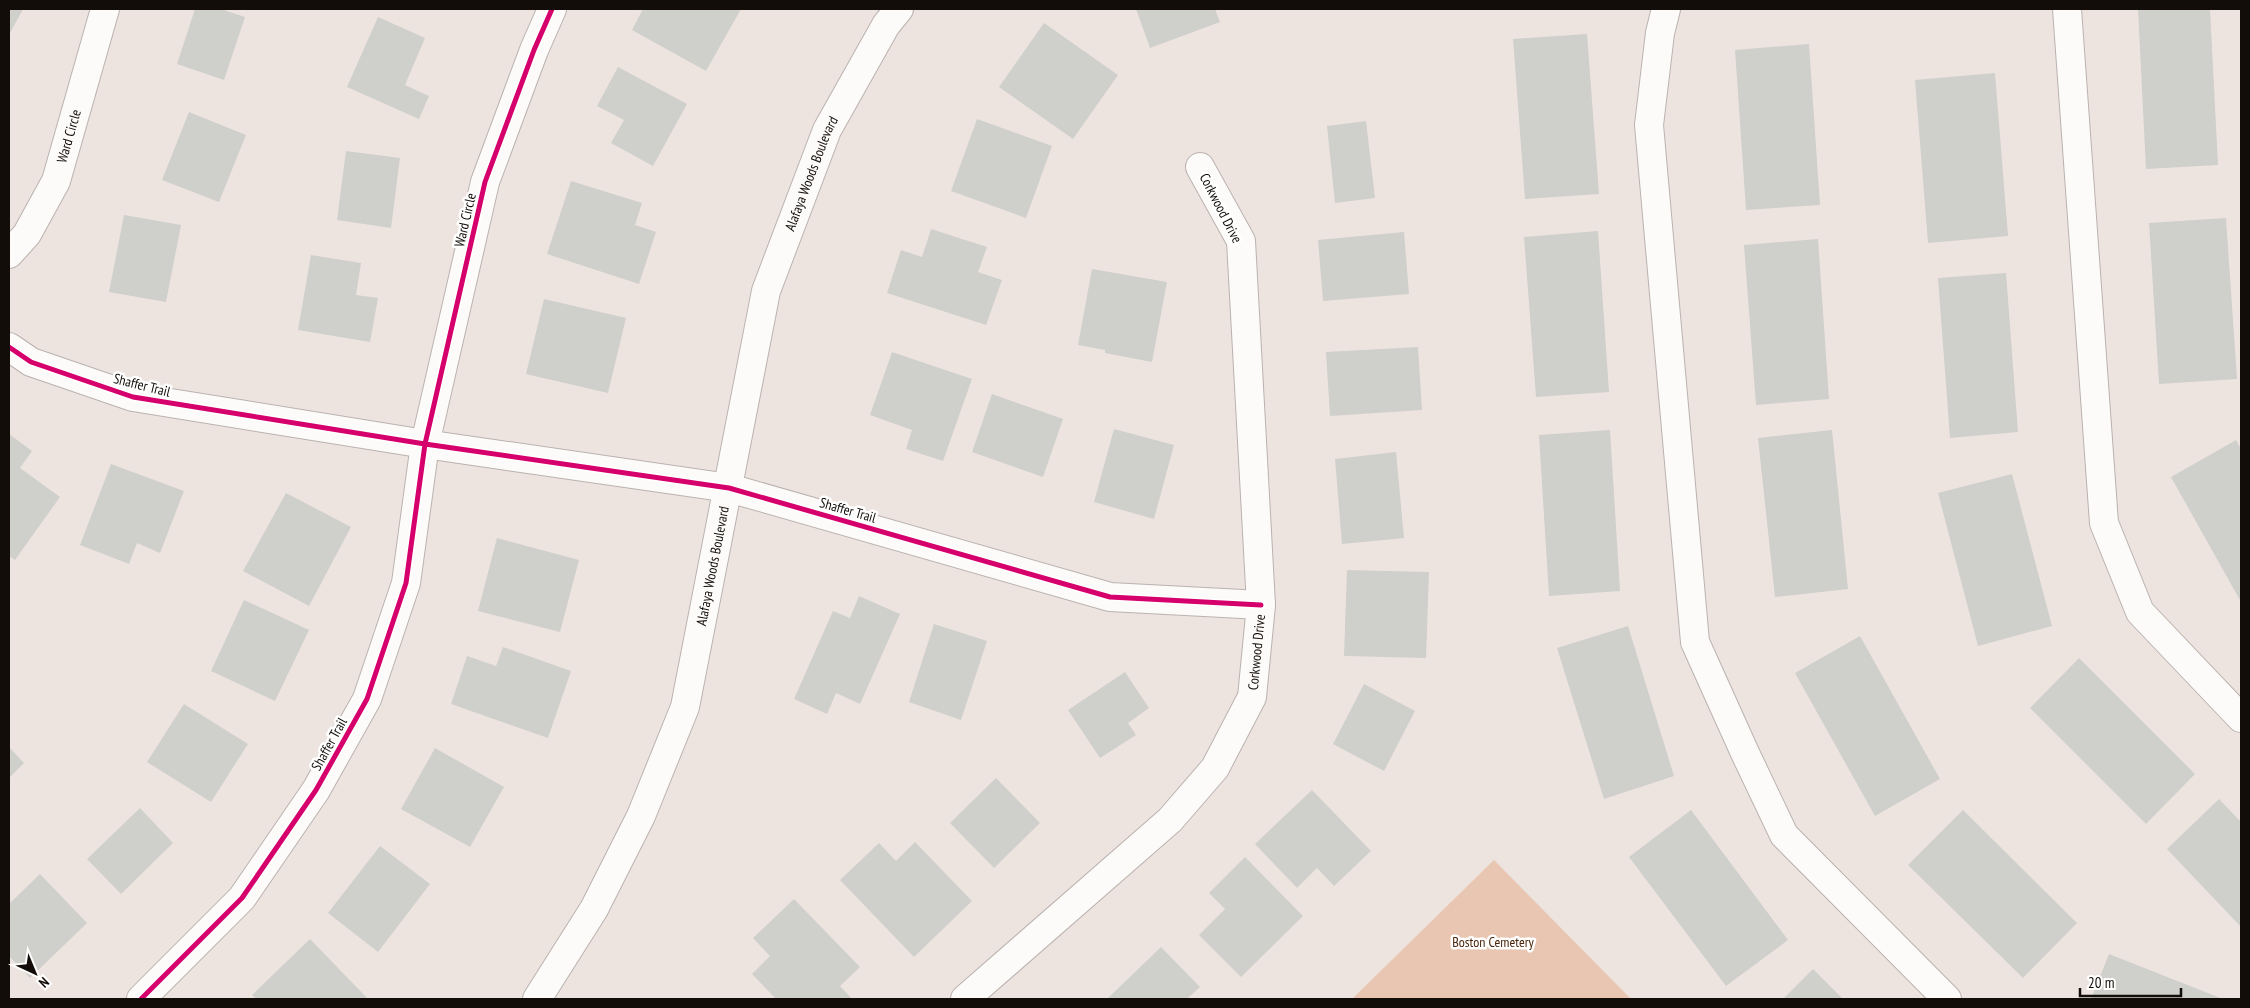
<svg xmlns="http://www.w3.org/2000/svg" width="2250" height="1008" font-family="'PT Sans Narrow',sans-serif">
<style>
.green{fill:#e8c6b2}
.building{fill:#cfcfcc}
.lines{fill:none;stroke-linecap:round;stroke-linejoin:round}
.street-casing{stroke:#bab2af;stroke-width:30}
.secondary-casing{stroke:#bab2af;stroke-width:30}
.street{stroke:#fcfbfa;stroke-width:28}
.secondary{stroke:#fcfbfa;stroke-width:28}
.cycleway-casing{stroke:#fff;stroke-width:8}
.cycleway{stroke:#d6006c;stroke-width:5}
.labels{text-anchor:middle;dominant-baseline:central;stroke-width:5;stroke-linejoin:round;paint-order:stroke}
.street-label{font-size:14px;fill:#120d09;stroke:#fff}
.park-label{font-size:14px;fill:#4b2509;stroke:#fff}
</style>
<rect width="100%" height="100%" fill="#eee4df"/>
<path class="green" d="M 1494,860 L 1631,999 L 1352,999 Z"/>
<path class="building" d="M 9,9 L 23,9 L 9,35 Z
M 195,9 L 221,9 L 245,17 L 224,80 L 177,64 Z
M 643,9 L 741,9 L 706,71 L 632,30 Z
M 1136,9 L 1215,9 L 1220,22 L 1150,48 Z
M 2138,9 L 2210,9 L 2218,165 L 2146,169 Z
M 378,17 L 425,38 L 405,85 L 429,96 L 419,119 L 347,87 Z
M 1044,23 L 1118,75 L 1073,139 L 999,87 Z
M 1587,34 L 1599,194 L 1525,199 L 1513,39 Z
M 1809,44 L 1820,205 L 1746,210 L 1735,50 Z
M 618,67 L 687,104 L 653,166 L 611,143 L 624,120 L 597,106 Z
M 1995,73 L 2008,236 L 1928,243 L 1915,80 Z
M 189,112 L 246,135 L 219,202 L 162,180 Z
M 977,119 L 1052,146 L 1026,218 L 951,191 Z
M 1366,121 L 1375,198 L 1335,203 L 1327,126 Z
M 346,151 L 400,158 L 391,228 L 337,220 Z
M 571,181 L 642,203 L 635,225 L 656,232 L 639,284 L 547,254 Z
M 124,215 L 181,225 L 166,302 L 109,292 Z
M 2226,218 L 2237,379 L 2159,384 L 2149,223 Z
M 931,229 L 987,247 L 978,272 L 1002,280 L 986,325 L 887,293 L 901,250 L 922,257 Z
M 1598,231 L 1609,392 L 1536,397 L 1524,237 Z
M 1404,232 L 1409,294 L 1323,301 L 1318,240 Z
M 1818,239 L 1829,399 L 1756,405 L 1744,245 Z
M 311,255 L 361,263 L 356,295 L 378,298 L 370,342 L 298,330 Z
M 1092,269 L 1167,282 L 1152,362 L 1105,353 L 1105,350 L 1078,345 Z
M 2006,273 L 2018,432 L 1950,438 L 1938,278 Z
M 544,299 L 626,318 L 608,393 L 526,374 Z
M 1418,347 L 1422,410 L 1330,416 L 1326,352 Z
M 892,352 L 972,379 L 943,461 L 906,449 L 912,430 L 870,415 Z
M 992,394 L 1063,419 L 1043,477 L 972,452 Z
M 1114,429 L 1174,445 L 1154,519 L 1094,502 Z
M 1610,430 L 1620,591 L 1549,596 L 1539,435 Z
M 1832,430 L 1848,589 L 1775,597 L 1758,438 Z
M 9,434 L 32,451 L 20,468 L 60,497 L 15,560 L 9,556 Z
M 2236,440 L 2241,449 L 2241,602 L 2171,477 Z
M 1396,452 L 1404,538 L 1342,544 L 1335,459 Z
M 111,464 L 184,491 L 160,553 L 137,543 L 129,564 L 80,545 Z
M 2012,474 L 2052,626 L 1978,646 L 1938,493 Z
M 286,493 L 351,527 L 309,606 L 243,571 Z
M 497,538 L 579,560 L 560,632 L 478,611 Z
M 1347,570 L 1429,572 L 1426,658 L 1344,656 Z
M 859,596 L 900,614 L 860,704 L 836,693 L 827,714 L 794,699 L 833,611 L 850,618 Z
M 244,600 L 309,630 L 275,701 L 211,671 Z
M 934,624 L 987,641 L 961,720 L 909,702 Z
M 1628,626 L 1674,776 L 1604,799 L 1557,648 Z
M 1860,636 L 1940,779 L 1875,816 L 1795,673 Z
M 503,647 L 571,671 L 548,738 L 451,704 L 467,656 L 496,666 Z
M 2079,658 L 2195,774 L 2146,824 L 2030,708 Z
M 1125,672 L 1149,708 L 1128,723 L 1136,735 L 1100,758 L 1068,710 Z
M 1364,684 L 1415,711 L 1384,771 L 1333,744 Z
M 184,704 L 248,744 L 211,802 L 147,762 Z
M 9,747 L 24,763 L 9,778 Z
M 435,748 L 504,787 L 470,847 L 401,809 Z
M 996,778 L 1040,823 L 994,868 L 950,823 Z
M 1312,790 L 1371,851 L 1334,886 L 1317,868 L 1297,888 L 1255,844 Z
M 2219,799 L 2241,822 L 2241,927 L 2167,849 Z
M 140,808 L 173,843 L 121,894 L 87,859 Z
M 1691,810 L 1788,940 L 1726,986 L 1629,857 Z
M 1963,810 L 2077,923 L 2023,978 L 1908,865 Z
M 915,842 L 972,901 L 914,957 L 840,880 L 879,843 L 896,861 Z
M 380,846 L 430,884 L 378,952 L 328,913 Z
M 1245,857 L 1303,916 L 1241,977 L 1199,935 L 1225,909 L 1209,893 Z
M 40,874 L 87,923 L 30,978 L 9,956 L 9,904 Z
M 794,899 L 860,967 L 840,986 L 852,999 L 776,999 L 752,974 L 770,956 L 753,938 Z
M 310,939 L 368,999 L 256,999 L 252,995 Z
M 1161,947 L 1200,987 L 1187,999 L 1107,999 Z
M 2109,954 L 2223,999 L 2091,999 Z
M 1813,969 L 1843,999 L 1783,999 Z"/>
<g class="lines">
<defs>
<g id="street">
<path d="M 1666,9 L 1660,33 L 1649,125 L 1695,642 L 1745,753 L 1784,835 L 1947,999"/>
<path d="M 2067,9 L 2104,523 L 2140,612 L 2241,718"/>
<path id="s1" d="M 9,254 L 27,234 L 56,181 L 105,9"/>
<path d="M 9,347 L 31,362 L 133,397 L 425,444 L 729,488 L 1110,597 L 1261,605"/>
<path d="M 141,999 L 242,898 L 316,790 L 367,699 L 406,583 L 425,444 L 485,182 L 534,50 L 552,9"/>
<path id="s2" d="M 965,999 L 1170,820 L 1215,768 L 1252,697 L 1261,605 L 1241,241 L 1200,167"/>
</g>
<g id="secondary">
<path id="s3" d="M 537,999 L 594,909 L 641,816 L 685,707 L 766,291 L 827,130 L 886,25 L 899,9"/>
</g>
</defs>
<use href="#street" class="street-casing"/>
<use href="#secondary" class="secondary-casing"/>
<use href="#street" class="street"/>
<use href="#secondary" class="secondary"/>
<defs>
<path id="cycleway" d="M 9,347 L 31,362 L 133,397 L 425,444 L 729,488 L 1110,597 L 1261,605
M 141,999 L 242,898 L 316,790 L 367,699 L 406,583 L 425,444 L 485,182 L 534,50 L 552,9"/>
</defs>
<use href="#cycleway" class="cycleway-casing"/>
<use href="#cycleway" class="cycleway"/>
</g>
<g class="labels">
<g class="street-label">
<text stroke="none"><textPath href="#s1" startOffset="134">Ward Circle</textPath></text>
<text stroke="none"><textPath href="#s3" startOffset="878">Alafaya Woods Boulevard</textPath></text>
<text transform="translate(1221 208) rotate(63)">Corkwood Drive</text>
<text transform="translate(465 220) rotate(-77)">Ward Circle</text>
<text transform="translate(142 385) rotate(14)">Shaffer Trail</text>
<text transform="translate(848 510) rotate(16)">Shaffer Trail</text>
<text stroke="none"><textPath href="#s3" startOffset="472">Alafaya Woods Boulevard</textPath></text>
<text stroke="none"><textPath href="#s2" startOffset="466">Corkwood Drive</textPath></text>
<text transform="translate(329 744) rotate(-61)">Shaffer Trail</text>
</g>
<g class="park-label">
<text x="1493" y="942">Boston Cemetery</text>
</g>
</g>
<rect width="2250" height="1008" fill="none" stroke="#120d09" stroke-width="20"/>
<g transform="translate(35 973) rotate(136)" stroke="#ffffff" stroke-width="4" paint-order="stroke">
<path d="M0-4L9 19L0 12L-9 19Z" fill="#120d09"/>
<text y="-8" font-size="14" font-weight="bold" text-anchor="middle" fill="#120d09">N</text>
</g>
<path d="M2080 988v8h101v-8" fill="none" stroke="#120d09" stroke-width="2.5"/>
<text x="2088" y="988" font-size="15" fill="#120d09" stroke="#ffffff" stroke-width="4" paint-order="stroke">20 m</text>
</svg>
